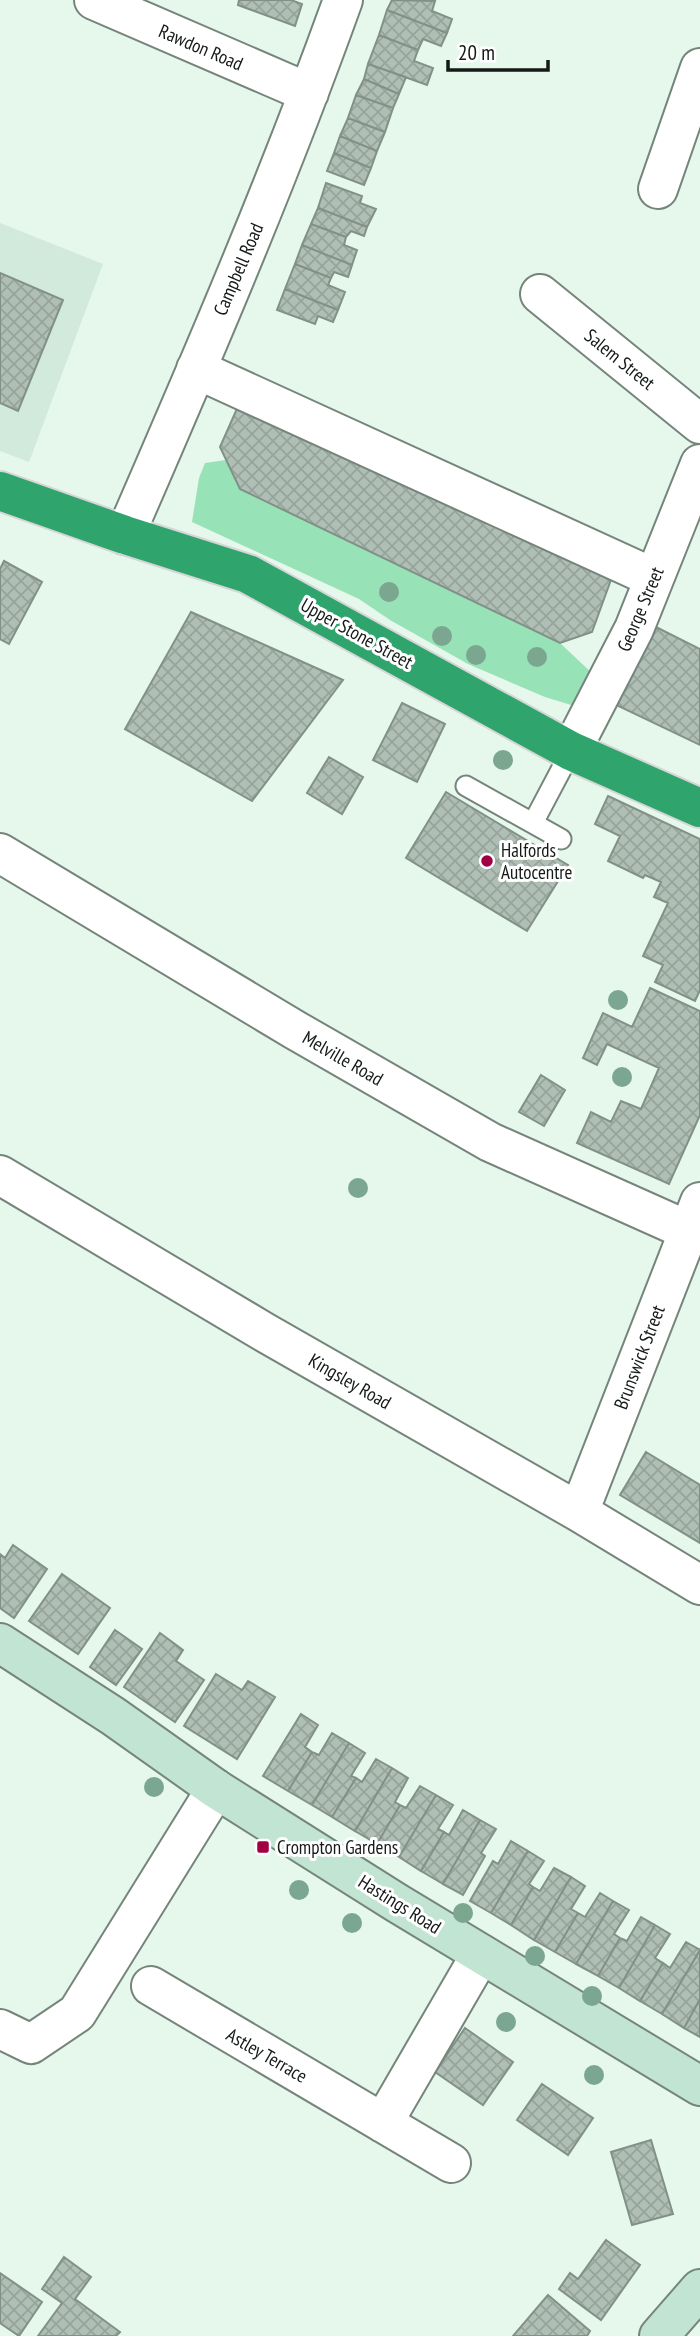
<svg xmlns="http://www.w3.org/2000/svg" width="700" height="2336" font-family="'PT Sans Narrow',sans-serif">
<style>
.built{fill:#d2eadb}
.green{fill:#98e2b7}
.building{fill:url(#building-cross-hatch);stroke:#829187;stroke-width:2}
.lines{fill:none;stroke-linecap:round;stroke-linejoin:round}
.lane-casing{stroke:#76857b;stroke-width:23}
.street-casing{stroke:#76857b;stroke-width:42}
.secondary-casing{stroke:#76857b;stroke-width:42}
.highway-casing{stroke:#d5d6d5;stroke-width:42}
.lane{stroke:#fff;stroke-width:19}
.street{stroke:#fff;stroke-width:38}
.secondary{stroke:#c1e4d3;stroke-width:38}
.highway{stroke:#2fa56d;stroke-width:38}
.tree{fill:#7ba68f}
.poi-dot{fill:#9f0142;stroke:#fff;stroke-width:2.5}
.labels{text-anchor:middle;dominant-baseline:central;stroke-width:6;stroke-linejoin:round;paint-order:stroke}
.street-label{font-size:19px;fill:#141a17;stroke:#fff}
.poi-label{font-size:19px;fill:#141a17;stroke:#fff;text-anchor:start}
</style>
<defs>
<pattern id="building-cross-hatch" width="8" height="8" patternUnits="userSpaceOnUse" patternTransform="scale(1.75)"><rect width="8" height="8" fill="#afbfb5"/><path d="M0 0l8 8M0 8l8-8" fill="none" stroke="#96a49b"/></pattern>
</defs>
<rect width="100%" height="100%" fill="#e6f7ec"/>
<path class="built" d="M 0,223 L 103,264 L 29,462 L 0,451 Z"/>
<path class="green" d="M 226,460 L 241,489 L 560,643 L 595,676 L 581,708 L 545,697 L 468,664 L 390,620 L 359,599 L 192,522 L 199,478 L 205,463 Z"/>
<path class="building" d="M 239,0 L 291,0 L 302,4 L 295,26 L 238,5 Z
M 392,0 L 435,1 L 432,11 L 452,19 L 447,33 L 387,10 Z
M 387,10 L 447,33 L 441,46 L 423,39 L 418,50 L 379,35 Z
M 379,35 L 418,50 L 414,61 L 433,68 L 427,85 L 368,64 Z
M 368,64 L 406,77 L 399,94 L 364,79 Z
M 364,79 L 399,94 L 393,108 L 356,95 Z
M 356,95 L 393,108 L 385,132 L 348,118 Z
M 348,118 L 385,132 L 377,151 L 340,136 Z
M 340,136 L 377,151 L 371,168 L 334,153 Z
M 334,153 L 371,168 L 364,185 L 327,171 Z
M 326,183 L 362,196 L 360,203 L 376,209 L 367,227 L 318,208 Z
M 318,208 L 367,227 L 364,236 L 351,231 L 346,237 L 311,224 Z
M 311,224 L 346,237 L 344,245 L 357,250 L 352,265 L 302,245 Z
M 302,245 L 352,265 L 348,277 L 334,272 L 331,278 L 295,264 Z
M 295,264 L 331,278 L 328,285 L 345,292 L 338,310 L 285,289 Z
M 0,273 L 63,300 L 18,411 L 0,403 Z
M 285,289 L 338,310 L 333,322 L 318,316 L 315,324 L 277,310 Z
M 239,404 L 612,577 L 592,632 L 560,643 L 240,489 L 220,447 Z
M 4,561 L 42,582 L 9,644 L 0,639 L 0,569 Z
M 191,612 L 343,680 L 252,801 L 125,729 Z
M 646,622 L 700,649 L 700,745 L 606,700 Z
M 402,703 L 445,724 L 417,782 L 373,760 Z
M 329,757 L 363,777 L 342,814 L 307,793 Z
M 446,792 L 568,865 L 527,931 L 406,858 Z
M 608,796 L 700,839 L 700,990 L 695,1001 L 655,982 L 663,965 L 643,956 L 668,903 L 654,897 L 661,882 L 645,875 L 643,878 L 608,861 L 620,836 L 595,824 Z
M 650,988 L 700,1011 L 700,1115 L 669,1184 L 577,1143 L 591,1112 L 611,1122 L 621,1101 L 641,1109 L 659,1068 L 607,1044 L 597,1065 L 583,1058 L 603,1013 L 632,1027 Z
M 541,1075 L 565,1090 L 544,1126 L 519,1112 Z
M 646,1452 L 700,1485 L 700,1543 L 620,1495 Z
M 13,1545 L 47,1569 L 14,1618 L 0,1608 L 0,1554 L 5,1558 Z
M 62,1574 L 110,1608 L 78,1654 L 29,1621 Z
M 115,1630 L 142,1649 L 116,1685 L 90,1667 Z
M 160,1633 L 183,1650 L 176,1661 L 204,1680 L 175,1722 L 124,1687 Z
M 216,1674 L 242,1690 L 248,1681 L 275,1697 L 237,1759 L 184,1726 Z
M 301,1714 L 318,1725 L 305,1747 L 312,1752 L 288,1791 L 263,1776 Z
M 332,1733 L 349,1743 L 312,1805 L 288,1791 L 312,1752 L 319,1755 Z
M 349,1743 L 365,1753 L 351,1776 L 356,1778 L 332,1817 L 312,1805 Z
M 376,1759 L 392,1768 L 355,1831 L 332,1817 L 356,1778 L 362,1782 Z
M 392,1768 L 408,1778 L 395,1802 L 400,1805 L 377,1844 L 355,1831 Z
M 420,1786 L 436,1795 L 399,1857 L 377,1844 L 400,1805 L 406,1808 Z
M 436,1795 L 453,1805 L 438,1829 L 444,1832 L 421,1871 L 399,1857 Z
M 463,1810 L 480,1820 L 443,1884 L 421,1871 L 444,1832 L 449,1835 Z
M 480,1820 L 496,1829 L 481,1853 L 485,1856 L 463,1895 L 443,1884 Z
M 511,1841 L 528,1851 L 491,1913 L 470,1901 L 493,1861 L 498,1864 Z
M 528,1851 L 544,1861 L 529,1884 L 533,1887 L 511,1925 L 491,1913 Z
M 554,1868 L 571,1877 L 534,1940 L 511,1925 L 533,1887 L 540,1891 Z
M 571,1877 L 585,1886 L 571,1909 L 578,1913 L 555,1952 L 534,1940 Z
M 600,1893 L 613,1901 L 576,1964 L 555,1952 L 578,1913 L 585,1917 Z
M 613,1901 L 629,1910 L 614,1934 L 620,1938 L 598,1976 L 576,1964 Z
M 641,1917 L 655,1925 L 619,1988 L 598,1976 L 620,1938 L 627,1941 Z
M 655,1925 L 670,1934 L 655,1958 L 663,1963 L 640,2001 L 619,1988 Z
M 686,1942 L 700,1950 L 662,2014 L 640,2001 L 663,1963 L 670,1968 Z
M 700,1950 L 700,1999 L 684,2028 L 662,2014 Z
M 700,1999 L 700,2037 L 684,2028 Z
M 465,2028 L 513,2062 L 483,2105 L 435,2072 Z
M 542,2084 L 593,2118 L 568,2155 L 517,2120 Z
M 651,2140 L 673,2214 L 632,2225 L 611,2152 Z
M 606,2240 L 640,2265 L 601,2320 L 559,2289 L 570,2273 L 578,2279 Z
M 64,2257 L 91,2277 L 75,2299 L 120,2332 L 116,2336 L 38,2336 L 62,2303 L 42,2289 Z
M 0,2273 L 42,2302 L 19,2336 L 0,2323 Z
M 548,2295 L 590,2331 L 587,2336 L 513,2336 Z"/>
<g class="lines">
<defs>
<path id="lane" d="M 466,786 L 561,839
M 533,823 L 571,751"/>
<path id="street" d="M 94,0 L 309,93
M 658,189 L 700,68
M 540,294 L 700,424
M 196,369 L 654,578
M 125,535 C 202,358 278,181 343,0
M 571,751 L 634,629 L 700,464
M 0,853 L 295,1030 L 490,1142 L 689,1231 L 700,1233
M 0,1175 L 264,1332 L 579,1512 L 700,1585
M 579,1512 L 700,1202
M 151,1986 L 451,2163
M 0,2029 L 31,2044 L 77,2013 L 216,1789
M 383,2123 L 481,1954"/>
<path id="secondary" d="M 0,1643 L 113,1716 L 216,1789 L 397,1903 L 700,2086
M 659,2336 L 700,2289"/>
<path id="highway" d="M 0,491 L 125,535 L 248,574 L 571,751 L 700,808"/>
</defs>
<use href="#lane" class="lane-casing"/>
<use href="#street" class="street-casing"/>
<use href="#secondary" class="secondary-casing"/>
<use href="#highway" class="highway-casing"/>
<use href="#lane" class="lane"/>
<use href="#street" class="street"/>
<use href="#secondary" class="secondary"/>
<use href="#highway" class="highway"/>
</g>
<g class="tree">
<circle cx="389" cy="592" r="10"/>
<circle cx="442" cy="636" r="10"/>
<circle cx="476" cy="655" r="10"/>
<circle cx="537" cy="657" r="10"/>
<circle cx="503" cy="760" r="10"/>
<circle cx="618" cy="1000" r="10"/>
<circle cx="622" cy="1077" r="10"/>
<circle cx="358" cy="1188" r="10"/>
<circle cx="154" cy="1787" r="10"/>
<circle cx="299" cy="1890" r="10"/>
<circle cx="463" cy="1913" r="10"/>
<circle cx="352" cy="1923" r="10"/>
<circle cx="535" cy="1956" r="10"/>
<circle cx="592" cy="1996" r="10"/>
<circle cx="506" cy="2022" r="10"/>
<circle cx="594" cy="2075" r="10"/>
</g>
<g class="poi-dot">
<circle cx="487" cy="861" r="7"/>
<rect x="256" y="1840" width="14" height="14" rx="3.5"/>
</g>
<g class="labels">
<g class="street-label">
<text transform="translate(201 47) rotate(23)">Rawdon Road</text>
<text transform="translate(238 269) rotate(-67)">Campbell Road</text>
<text transform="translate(620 359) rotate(39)">Salem Street</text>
<text transform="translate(640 609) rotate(-67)">George Street</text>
<text transform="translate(357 633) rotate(29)">Upper Stone Street</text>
<text transform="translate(343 1058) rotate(30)">Melville Road</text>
<text transform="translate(639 1357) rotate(-69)">Brunswick Street</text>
<text transform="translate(350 1381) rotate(30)">Kingsley Road</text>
<text transform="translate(400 1904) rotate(32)">Hastings Road</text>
<text transform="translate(267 2055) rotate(30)">Astley Terrace</text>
</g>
<g class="poi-label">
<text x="501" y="850">Halfords<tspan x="501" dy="22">Autocentre</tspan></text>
<text x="277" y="1847">Crompton Gardens</text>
</g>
</g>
<path d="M448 60v10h100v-10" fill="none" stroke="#141a17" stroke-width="3.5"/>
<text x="458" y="60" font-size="21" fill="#141a17" stroke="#ffffff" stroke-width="5" paint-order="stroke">20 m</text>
</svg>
